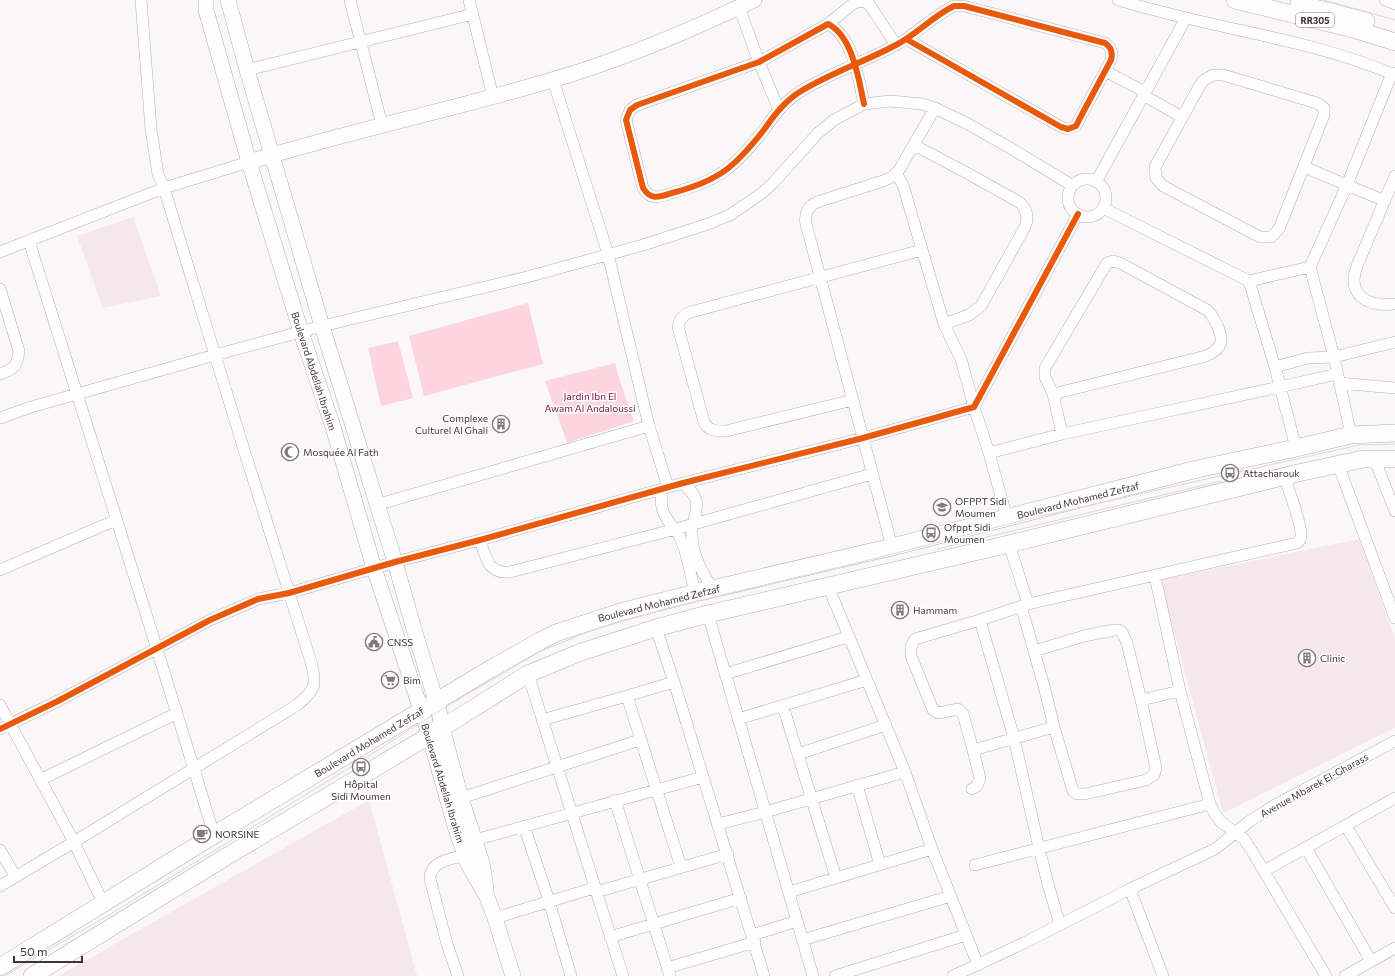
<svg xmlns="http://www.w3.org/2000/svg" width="1395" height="976" font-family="Commissioner,sans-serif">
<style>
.built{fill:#f5e7eb}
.green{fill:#fdd5e0}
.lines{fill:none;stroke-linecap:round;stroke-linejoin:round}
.street-casing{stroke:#b7aeb0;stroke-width:12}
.secondary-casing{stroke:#b7aeb0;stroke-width:16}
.primary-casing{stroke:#b7aeb0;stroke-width:18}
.street{stroke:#fefefe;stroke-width:11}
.secondary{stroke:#fefefe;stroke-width:15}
.primary{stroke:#fefefe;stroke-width:17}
.tram{stroke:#dad8d9;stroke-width:1}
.cycleway-casing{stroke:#fff;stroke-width:8}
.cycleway{stroke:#e8590c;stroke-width:6}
.labels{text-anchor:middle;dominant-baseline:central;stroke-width:3;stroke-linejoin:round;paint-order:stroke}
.shield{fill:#fff;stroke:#7b7073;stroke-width:1}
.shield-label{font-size:9px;font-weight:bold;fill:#423337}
.street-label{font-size:10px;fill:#423337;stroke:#fff}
.park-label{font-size:10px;fill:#75123c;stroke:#fff}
.poi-label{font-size:10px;fill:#423337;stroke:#fff;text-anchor:start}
</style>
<rect width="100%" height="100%" fill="#fbf7f8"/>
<path class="built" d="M 133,217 L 161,296 L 103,308 L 77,236 Z
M 1359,539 L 1395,639 L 1395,728 L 1223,813 L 1160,580 Z
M 369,800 L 417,976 L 58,976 Z"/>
<path class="green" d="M 528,303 L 543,364 L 424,396 L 409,336 Z
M 398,341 L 413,398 L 381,406 L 368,348 Z
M 615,363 L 619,378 L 634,421 L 567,443 L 545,381 Z"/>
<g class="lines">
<defs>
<path id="street" d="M 350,0 L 382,125
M 469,0 L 493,97
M 1118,0 C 1149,9 1181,17 1212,24 C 1274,38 1337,50 1395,75
M 1385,0 L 1395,4
M 739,7 L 759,62 L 779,110
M 828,24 L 854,3 C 860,1 863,1 869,4 L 896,45
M 247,70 L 473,14
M 1105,71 L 1145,92
M 1213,75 L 1223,75 L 1317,103 L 1324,108 L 1324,115 L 1322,120 L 1279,229 L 1271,237 L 1260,237 L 1163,186 L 1156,178 L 1155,167 L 1200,85 L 1204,80 Z
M 553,80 L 608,254 L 649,426 L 668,487
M 1143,95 L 1182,117
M 864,104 C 859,81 853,36 828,24 L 759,62 L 637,105 L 630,110 L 626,120 L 643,188 C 651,201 660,197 672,193 C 718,181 734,168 763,131 C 773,117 783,103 798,93 C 828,74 864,62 896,45 C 917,34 933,16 954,6 L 964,6 L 1105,43 C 1111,47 1113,53 1111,60 L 1080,118 L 1076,126 L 1068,129 L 1061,127 L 906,39
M 914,145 L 967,173 L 1019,202 C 1027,209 1029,217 1025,227 L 981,306 L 969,315 L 944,324
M 1304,167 L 1385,201
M 896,173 L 903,185 L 944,324 L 961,359 L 974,407 L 989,453 L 1007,518
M 1395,176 L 1357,266 C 1346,296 1368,307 1395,304
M1068 198a19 19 0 1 1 38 0a19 19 0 1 1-38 0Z
M 1096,182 L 1186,18
M 1103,208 L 1249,281 L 1275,367 L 1296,448
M 29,241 C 91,439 154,636 214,835
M 0,252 L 164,188 L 249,162
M 1249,281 L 1310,267
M 0,289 L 19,351 C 17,366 15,369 0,374
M 1275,367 L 1308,358 L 1334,357 L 1395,342
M 1339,383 L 1395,388
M 1053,394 L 1206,356 C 1224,348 1224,339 1216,323 C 1213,318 1212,314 1207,310 L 1122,264 L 1113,261 L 1107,263 L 1045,368 L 1045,377 L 1053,394 L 1062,434
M 853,400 L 726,431 C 716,431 708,431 704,422 L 678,327 C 680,318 683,315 691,312 L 922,250
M 0,418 L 31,407 L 215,355 L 322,326 L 527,277 L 643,245 L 708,224 L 730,215 L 762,193 L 773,183 L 818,133 L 834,120 L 864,104 L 890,101 L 922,104 L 935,108 L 968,124 L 1012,149 L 1073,186
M 1351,435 L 1334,357 L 1310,267 L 1347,185 L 1392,73
M 989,453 L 1062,434 L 1280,387 L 1337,374
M 1374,458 L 1395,511
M 1338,464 L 1395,618
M 683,483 C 698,498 699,500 694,521 C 693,525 691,529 692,534 C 692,553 702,573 713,589
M 662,489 C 661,500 660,509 667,519 C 672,527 679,532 682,542 C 688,558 691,576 695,593
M 376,505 L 649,426
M 480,540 C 486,557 487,574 510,572 L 676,529 L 872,474
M 1009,544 L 1028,604
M 892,547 L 806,224 C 804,214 808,206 817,202 L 883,181 L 892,177 L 899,170 L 935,108
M 0,570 L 116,520
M 1155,576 L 1180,691 L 1210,804 L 1215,814 L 1221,822 L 1244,839 L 1252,851 L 1326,976
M 828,586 L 905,772 L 932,849 L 978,965
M 1021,606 L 1044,686 L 1054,727 L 1073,791 L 1077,794 L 1085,794 L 1146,780 L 1154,775 L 1156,768 L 1141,700 L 1127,643 L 1122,632 L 1119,630 L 1114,630 L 1084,636 L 1034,651
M 708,614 L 813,976
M 980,620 L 1014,738 L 1039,848 L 1048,884 L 1060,925
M 656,628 L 674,682 L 764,976
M 528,674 L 623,976
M 725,674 L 848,637
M 674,682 L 627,696 L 681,867
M 1141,700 L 1180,691
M 0,705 L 74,842 L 103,903
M 783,706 L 836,878
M 738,719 L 867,680
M 542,720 L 627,696
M 0,729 L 58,701 L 210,620 L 258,599 L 289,593 L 395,562 L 480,540 L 683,483 L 863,438 L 974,407 L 1078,214
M 973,750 L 1054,727
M 798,754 L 886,725
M 40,780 L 177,713
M 857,785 L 880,865
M 972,789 L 977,786 L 980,778 L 973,750 L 963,714 L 958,709 L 938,713 L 933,710 L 911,656 L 911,647 L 915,639 L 980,620 L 1028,604 L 1297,543 C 1300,541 1301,539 1301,535 C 1301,521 1289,491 1284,476
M 461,798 L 640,740
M 615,800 L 670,976
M 718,824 L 765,812 L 905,772
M 524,826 L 549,901 L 571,976
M 1346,826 L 1395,908
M 475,840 L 703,777
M 1306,848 L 1371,961
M 0,850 L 15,876
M 975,865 L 1210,804
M 1264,871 L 1395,798
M 0,886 L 74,842 L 297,705 C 316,690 317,684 311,662 L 245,453 L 164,188 L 158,174 L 151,129 L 141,0
M 1130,889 L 1163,976
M 596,892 L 728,854
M 789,892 L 932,849
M 495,918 L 594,888
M 752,935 L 797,921
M 610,937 L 741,898
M 802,940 L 951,896
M 667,968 L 755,942
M 458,976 L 447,944 L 430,879 C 429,860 457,857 471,855
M 835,976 L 966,935
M 953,976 L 1024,943 L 1130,889 L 1215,849 L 1250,821 L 1275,805 L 1395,741
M 1345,976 L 1395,948"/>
<path id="secondary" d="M 206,0 L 206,10 L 249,162 L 301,332 L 333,427 L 374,568 L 429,734 L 455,826 L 468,864 L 487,897 L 495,918 L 513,976
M 228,0 L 247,70 L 322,326 L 395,562 L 413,626 L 439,711 L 442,728 L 461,798 L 482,863 L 486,888
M 249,162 C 349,131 452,110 552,80 C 622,60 689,31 754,0"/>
<path id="primary" d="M 1235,0 L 1353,29 L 1395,42
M 1299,4 L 1366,21
M 0,967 L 214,835 L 492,668 L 540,641 L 556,633 L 620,612 L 695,593 L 892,547 L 1197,469 L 1296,448 L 1351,435 L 1395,433
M 32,976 L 224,858 L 442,728 L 528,674 L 581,652 L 656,628 L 708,614 L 1009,544 L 1298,473 L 1363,459 L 1395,459"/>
</defs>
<use href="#street" class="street-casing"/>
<use href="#secondary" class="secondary-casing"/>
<use href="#primary" class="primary-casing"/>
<use href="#street" class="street"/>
<use href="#secondary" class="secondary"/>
<use href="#primary" class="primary"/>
<path class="tram" d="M 1324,0 L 1395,20
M 937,549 L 1221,481
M 5,976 L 48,950 L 109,915 L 359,762 L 439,711 L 541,651 L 590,631 L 668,608 L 873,559 L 1028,519 L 1359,445 L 1395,444"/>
<defs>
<path id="cycleway" d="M 864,104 C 859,81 853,36 828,24 L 759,62 L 637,105 L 630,110 L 626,120 L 643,188 C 651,201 660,197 672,193 C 718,181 734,168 763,131 C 773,117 783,103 798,93 C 828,74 864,62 896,45 C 917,34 933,16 954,6 L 964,6 L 1105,43 C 1111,47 1113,53 1111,60 L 1080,118 L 1076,126 L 1068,129 L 1061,127 L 906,39
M 0,729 L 58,701 L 210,620 L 258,599 L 289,593 L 395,562 L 480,540 L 683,483 L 863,438 L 974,407 L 1078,214"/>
</defs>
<use href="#cycleway" class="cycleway-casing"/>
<use href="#cycleway" class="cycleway"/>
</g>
<defs>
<symbol id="building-ring" viewBox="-11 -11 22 22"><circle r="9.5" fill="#fff" stroke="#83787b" stroke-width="1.5"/><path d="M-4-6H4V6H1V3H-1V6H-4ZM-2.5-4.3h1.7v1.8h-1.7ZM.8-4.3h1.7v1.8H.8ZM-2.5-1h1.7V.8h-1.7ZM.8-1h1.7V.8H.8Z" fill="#83787b"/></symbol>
<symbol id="mosque-ring" viewBox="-11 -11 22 22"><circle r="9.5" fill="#fff" stroke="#83787b" stroke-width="1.5"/><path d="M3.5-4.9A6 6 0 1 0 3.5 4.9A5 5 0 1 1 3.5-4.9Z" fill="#83787b"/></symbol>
<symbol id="bus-ring" viewBox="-11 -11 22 22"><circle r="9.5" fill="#fff" stroke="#83787b" stroke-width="1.5"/><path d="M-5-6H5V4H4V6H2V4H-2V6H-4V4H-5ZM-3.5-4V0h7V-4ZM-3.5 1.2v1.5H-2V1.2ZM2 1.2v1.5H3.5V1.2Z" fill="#83787b"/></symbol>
<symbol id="university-ring" viewBox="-11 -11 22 22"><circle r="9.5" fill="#fff" stroke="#83787b" stroke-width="1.5"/><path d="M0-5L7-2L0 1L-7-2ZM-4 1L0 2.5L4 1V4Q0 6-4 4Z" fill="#83787b"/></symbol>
<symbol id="civic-ring" viewBox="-11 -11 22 22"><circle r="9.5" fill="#fff" stroke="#83787b" stroke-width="1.5"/><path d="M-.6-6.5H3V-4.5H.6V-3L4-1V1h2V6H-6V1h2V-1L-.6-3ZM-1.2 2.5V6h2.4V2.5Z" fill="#83787b"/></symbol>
<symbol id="supermarket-ring" viewBox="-11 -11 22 22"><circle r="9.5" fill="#fff" stroke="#83787b" stroke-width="1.5"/><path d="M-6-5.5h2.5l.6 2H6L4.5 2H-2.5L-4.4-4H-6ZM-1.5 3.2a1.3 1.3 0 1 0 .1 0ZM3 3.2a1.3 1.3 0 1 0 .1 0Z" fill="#83787b"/></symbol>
<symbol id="cafe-ring" viewBox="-11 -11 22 22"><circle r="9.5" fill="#fff" stroke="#83787b" stroke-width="1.5"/><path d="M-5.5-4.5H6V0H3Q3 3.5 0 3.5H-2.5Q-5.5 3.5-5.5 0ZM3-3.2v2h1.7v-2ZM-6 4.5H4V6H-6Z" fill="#83787b"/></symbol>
</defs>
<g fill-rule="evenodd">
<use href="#building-ring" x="491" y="414" width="20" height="20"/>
<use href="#mosque-ring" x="280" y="442" width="20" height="20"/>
<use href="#bus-ring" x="1220" y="463" width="20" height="20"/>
<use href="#university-ring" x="932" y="497" width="20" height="20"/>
<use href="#bus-ring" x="921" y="523" width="20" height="20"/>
<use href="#building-ring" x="890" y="600" width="20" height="20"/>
<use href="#civic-ring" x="364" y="632" width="20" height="20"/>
<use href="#building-ring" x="1297" y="648" width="20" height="20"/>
<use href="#supermarket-ring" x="380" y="670" width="20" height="20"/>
<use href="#bus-ring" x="351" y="757" width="20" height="20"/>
<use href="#cafe-ring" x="192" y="824" width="20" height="20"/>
</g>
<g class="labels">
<rect class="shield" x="1296" y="13" width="38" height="14" rx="3"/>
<g class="shield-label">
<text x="1315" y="20">RR305</text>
</g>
<g class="street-label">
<text transform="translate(314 371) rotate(72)">Boulevard Abdellah Ibrahim</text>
<text transform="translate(1078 500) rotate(-14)">Boulevard Mohamed Zefzaf</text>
<text transform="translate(659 603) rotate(-14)">Boulevard Mohamed Zefzaf</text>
<text transform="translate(369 742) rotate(-31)">Boulevard Mohamed Zefzaf</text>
<text transform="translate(443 783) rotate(73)">Boulevard Abdellah Ibrahim</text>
<text transform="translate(1314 785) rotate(-29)">Avenue Mbarek El-Gharass</text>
</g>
<g class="park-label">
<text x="590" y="396">Jardin Ibn El<tspan x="590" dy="12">Awam Al Andaloussi</tspan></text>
</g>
<g class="poi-label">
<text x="488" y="418" text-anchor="end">Complexe<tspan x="488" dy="12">Culturel Al Ghali</tspan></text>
<text x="303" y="452">Mosquée Al Fath</text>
<text x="1243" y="473">Attacharouk</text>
<text x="955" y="501">OFPPT Sidi<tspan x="955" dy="12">Moumen</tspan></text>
<text x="944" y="527">Ofppt Sidi<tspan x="944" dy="12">Moumen</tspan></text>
<text x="913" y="610">Hammam</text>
<text x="387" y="642">CNSS</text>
<text x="1320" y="658">Clinic</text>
<text x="403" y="680">Bim</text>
<text x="361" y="784" text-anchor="middle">Hôpital<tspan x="361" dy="12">Sidi Moumen</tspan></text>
<text x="215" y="834">NORSINE</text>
</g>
</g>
<path d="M14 956v6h68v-6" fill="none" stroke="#423337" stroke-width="2"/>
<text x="20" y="956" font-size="12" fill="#423337" stroke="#ffffff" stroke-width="3" paint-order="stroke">50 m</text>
</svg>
